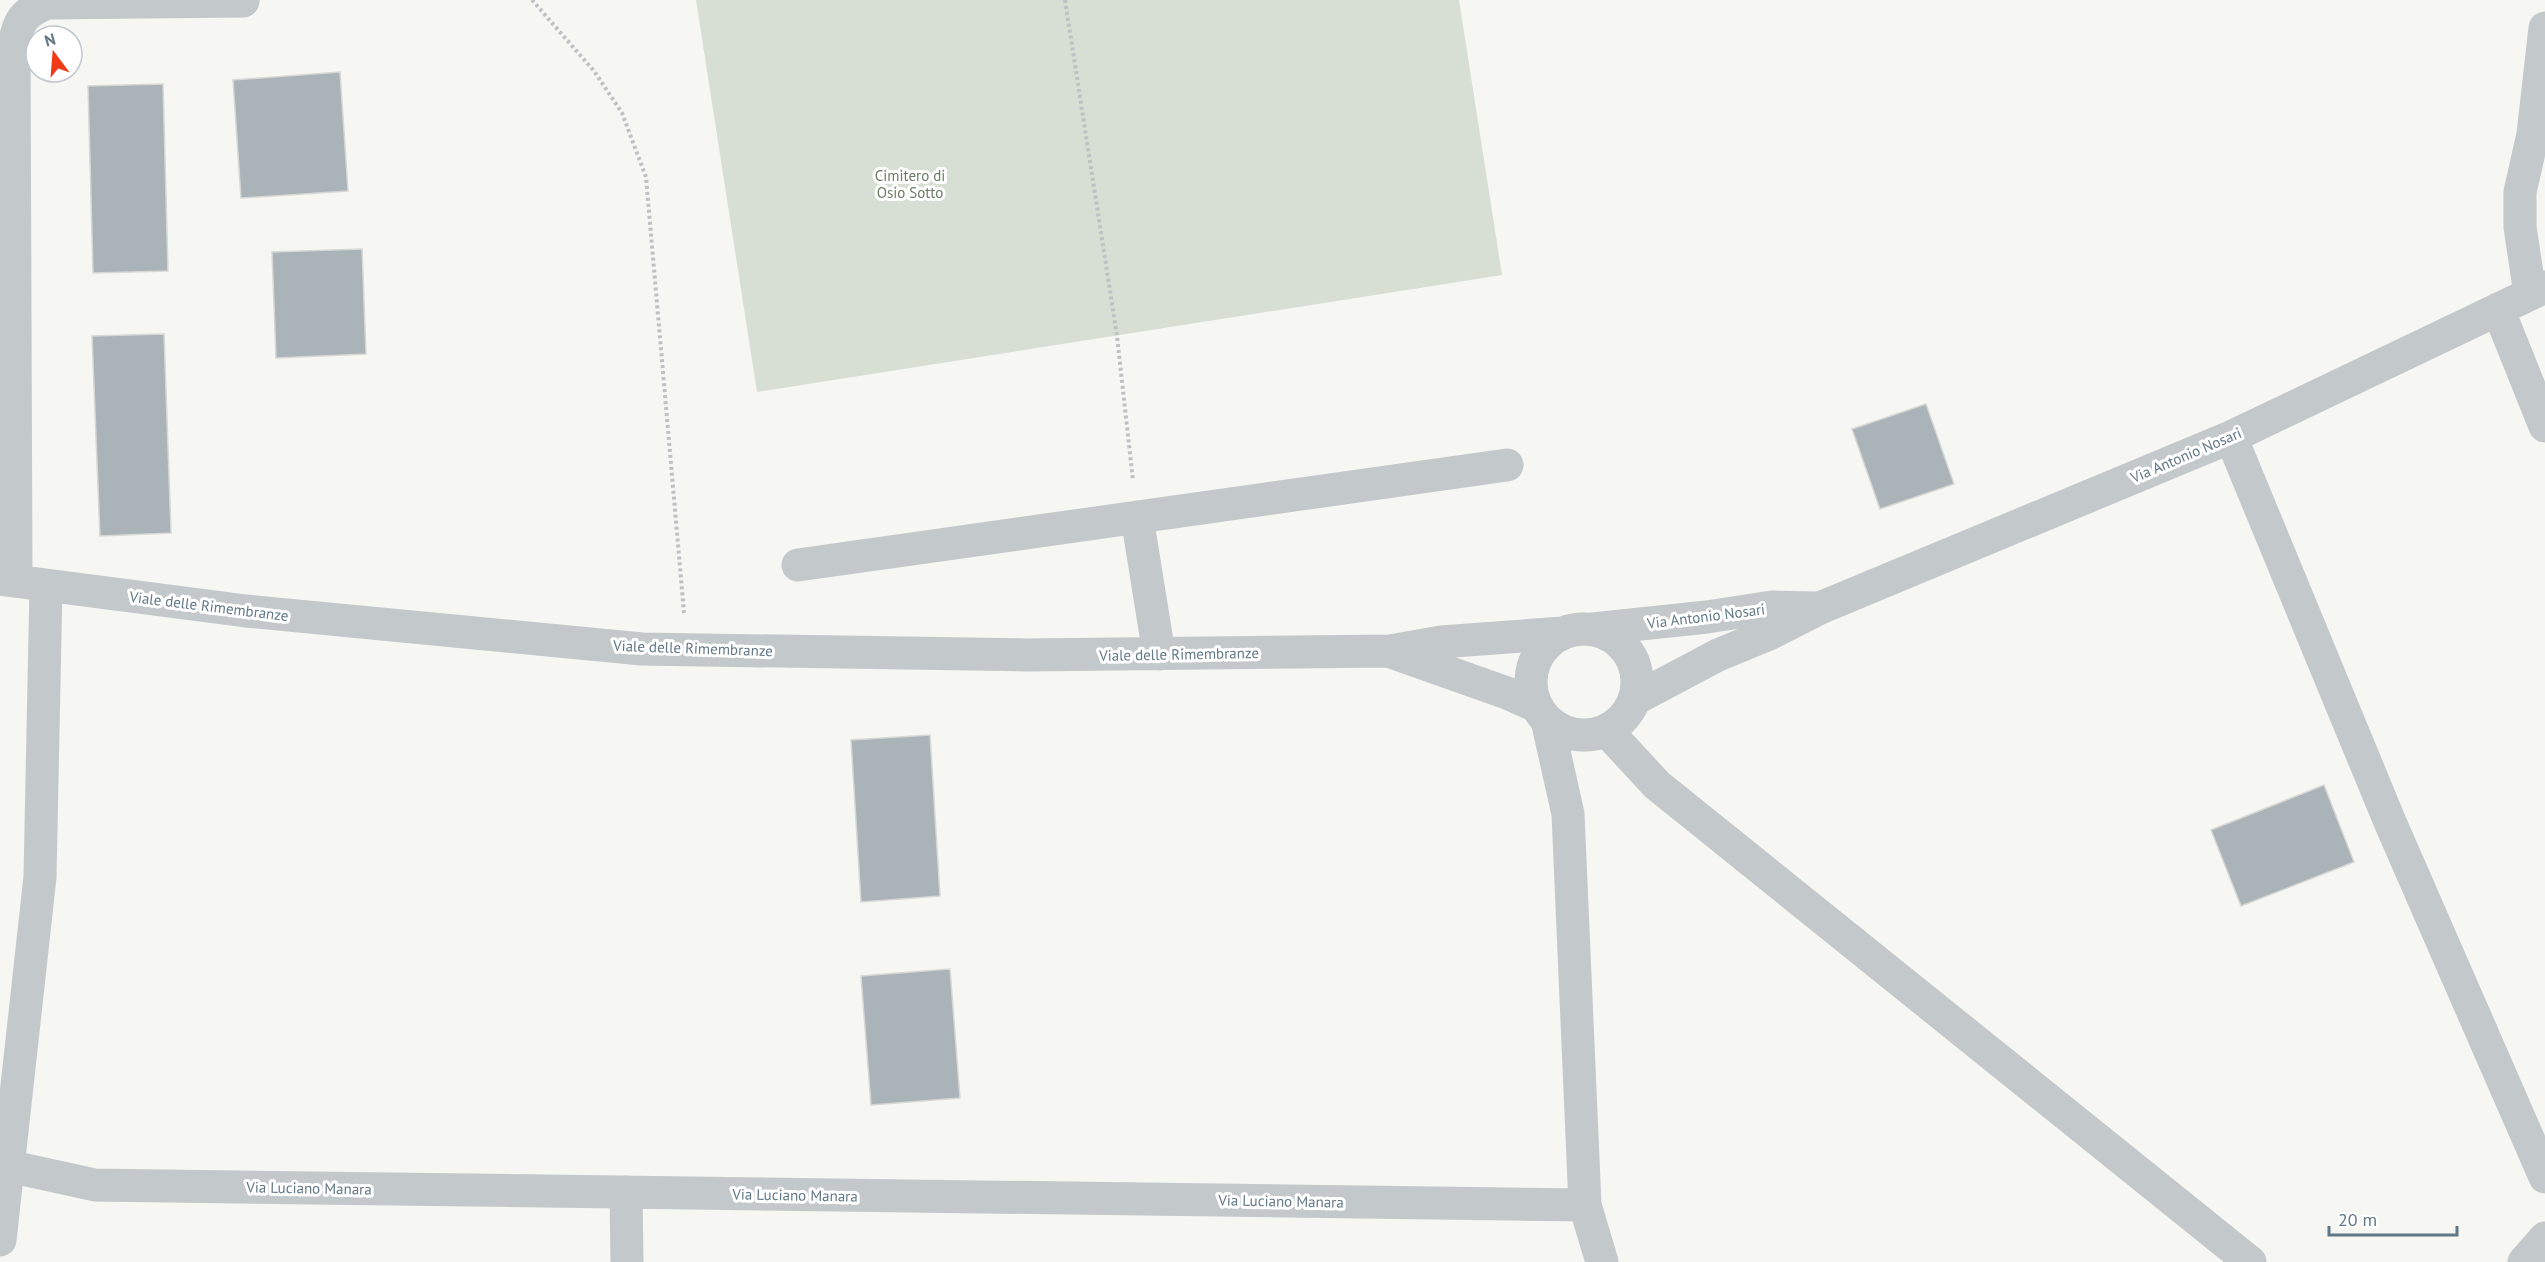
<svg xmlns="http://www.w3.org/2000/svg" width="2545" height="1262" font-family="'PT Sans',sans-serif">
<style>
.green{fill:#d7ded3}
.building{fill:#a9b3b8;stroke:#d7d7d5;stroke-width:1.5}
.lines{fill:none;stroke-linecap:round;stroke-linejoin:round}
.path{stroke:#bec1c3;stroke-width:4;stroke-dasharray:3 3;stroke-linecap:butt}
.minor{stroke:#c3c8cb;stroke-width:33}
.labels{text-anchor:middle;dominant-baseline:central;stroke-width:6;stroke-linejoin:round;paint-order:stroke}
.park-label{font-size:15px;fill:#697c62;stroke:#fff}
.street-label{font-size:15px;fill:#627886;stroke:#fff}
</style>
<rect width="100%" height="100%" fill="#f6f6f2"/>
<path class="green" d="M 696,0 L 1459,0 L 1502,275 L 757,392 Z"/>
<path class="building" d="M 340,72 L 348,191 L 241,198 L 233,80 Z
M 163,84 L 168,271 L 93,273 L 88,86 Z
M 362,249 L 366,354 L 276,358 L 272,252 Z
M 164,334 L 171,533 L 100,536 L 92,336 Z
M 1926,404 L 1954,484 L 1880,509 L 1852,429 Z
M 930,735 L 940,896 L 861,902 L 851,740 Z
M 2324,785 L 2354,862 L 2241,906 L 2211,830 Z
M 950,969 L 960,1098 L 871,1105 L 861,976 Z"/>
<g class="lines">
<path class="path" d="M 532,0 L 594,71 L 622,113 L 646,177 L 684,613
M 1065,0 L 1117,336 L 1133,481"/>
<path class="minor" d="M 2530,294 L 2520,227 L 2520,192 L 2533,134 L 2545,28
M 2498,309 L 2545,426
M 2231,437 L 2390,822 L 2545,1177
M 1137,517 L 1159,654
M 798,565 L 1507,465
M 0,579 L 246,611 L 642,649 L 1028,655 L 1390,651 L 1441,642 L 1563,633
M 16,581 L 14,46 C 18,21 23,13 47,3 L 243,1
M1531 682a53 53 0 1 1 106 0a53 53 0 1 1-106 0Z
M 1593,629 L 1707,617 L 1772,607 L 1816,608
M 1391,652 L 1507,693 L 1536,706
M 1635,699 L 1718,655 L 1769,634 L 1820,608 L 2231,437 L 2545,287
M 1547,720 L 1568,814 L 1585,1205 L 1602,1262
M 1607,731 L 1657,785 L 2250,1262
M 8,1166 L 95,1185 L 1585,1205
M 626,1192 L 627,1262
M 0,1240 L 40,877 L 46,586
M 2524,1262 L 2545,1238"/>
</g>
<g class="labels">
<g class="park-label">
<text x="910" y="175">Cimitero di<tspan x="910" dy="17">Osio Sotto</tspan></text>
</g>
<g class="street-label">
<text transform="translate(2186 455) rotate(-23)">Via Antonio Nosari</text>
<text transform="translate(209 606) rotate(7)">Viale delle Rimembranze</text>
<text transform="translate(1706 616) rotate(-7)">Via Antonio Nosari</text>
<text transform="translate(693 648) rotate(2)">Viale delle Rimembranze</text>
<text transform="translate(1179 654) rotate(-1)">Viale delle Rimembranze</text>
<text transform="translate(309 1188) rotate(1)">Via Luciano Manara</text>
<text transform="translate(795 1195) rotate(1)">Via Luciano Manara</text>
<text transform="translate(1281 1201) rotate(1)">Via Luciano Manara</text>
</g>
</g>
<g transform="translate(54 54) rotate(344)"><circle r="28" fill="#ffffff" stroke="#c0c9cf" stroke-width="1.5"/>
<path d="M0-4.5L10 22L0 15L-10 22Z" fill="#f13b17"/>
<text y="-9" font-size="16" font-weight="bold" text-anchor="middle" fill="#627886">N</text>
</g>
<path d="M2329 1226v9h128v-9" fill="none" stroke="#627886" stroke-width="3"/>
<text x="2338" y="1226" font-size="18" fill="#627886" stroke="#ffffff" stroke-width="4.5" paint-order="stroke">20 m</text>
</svg>
